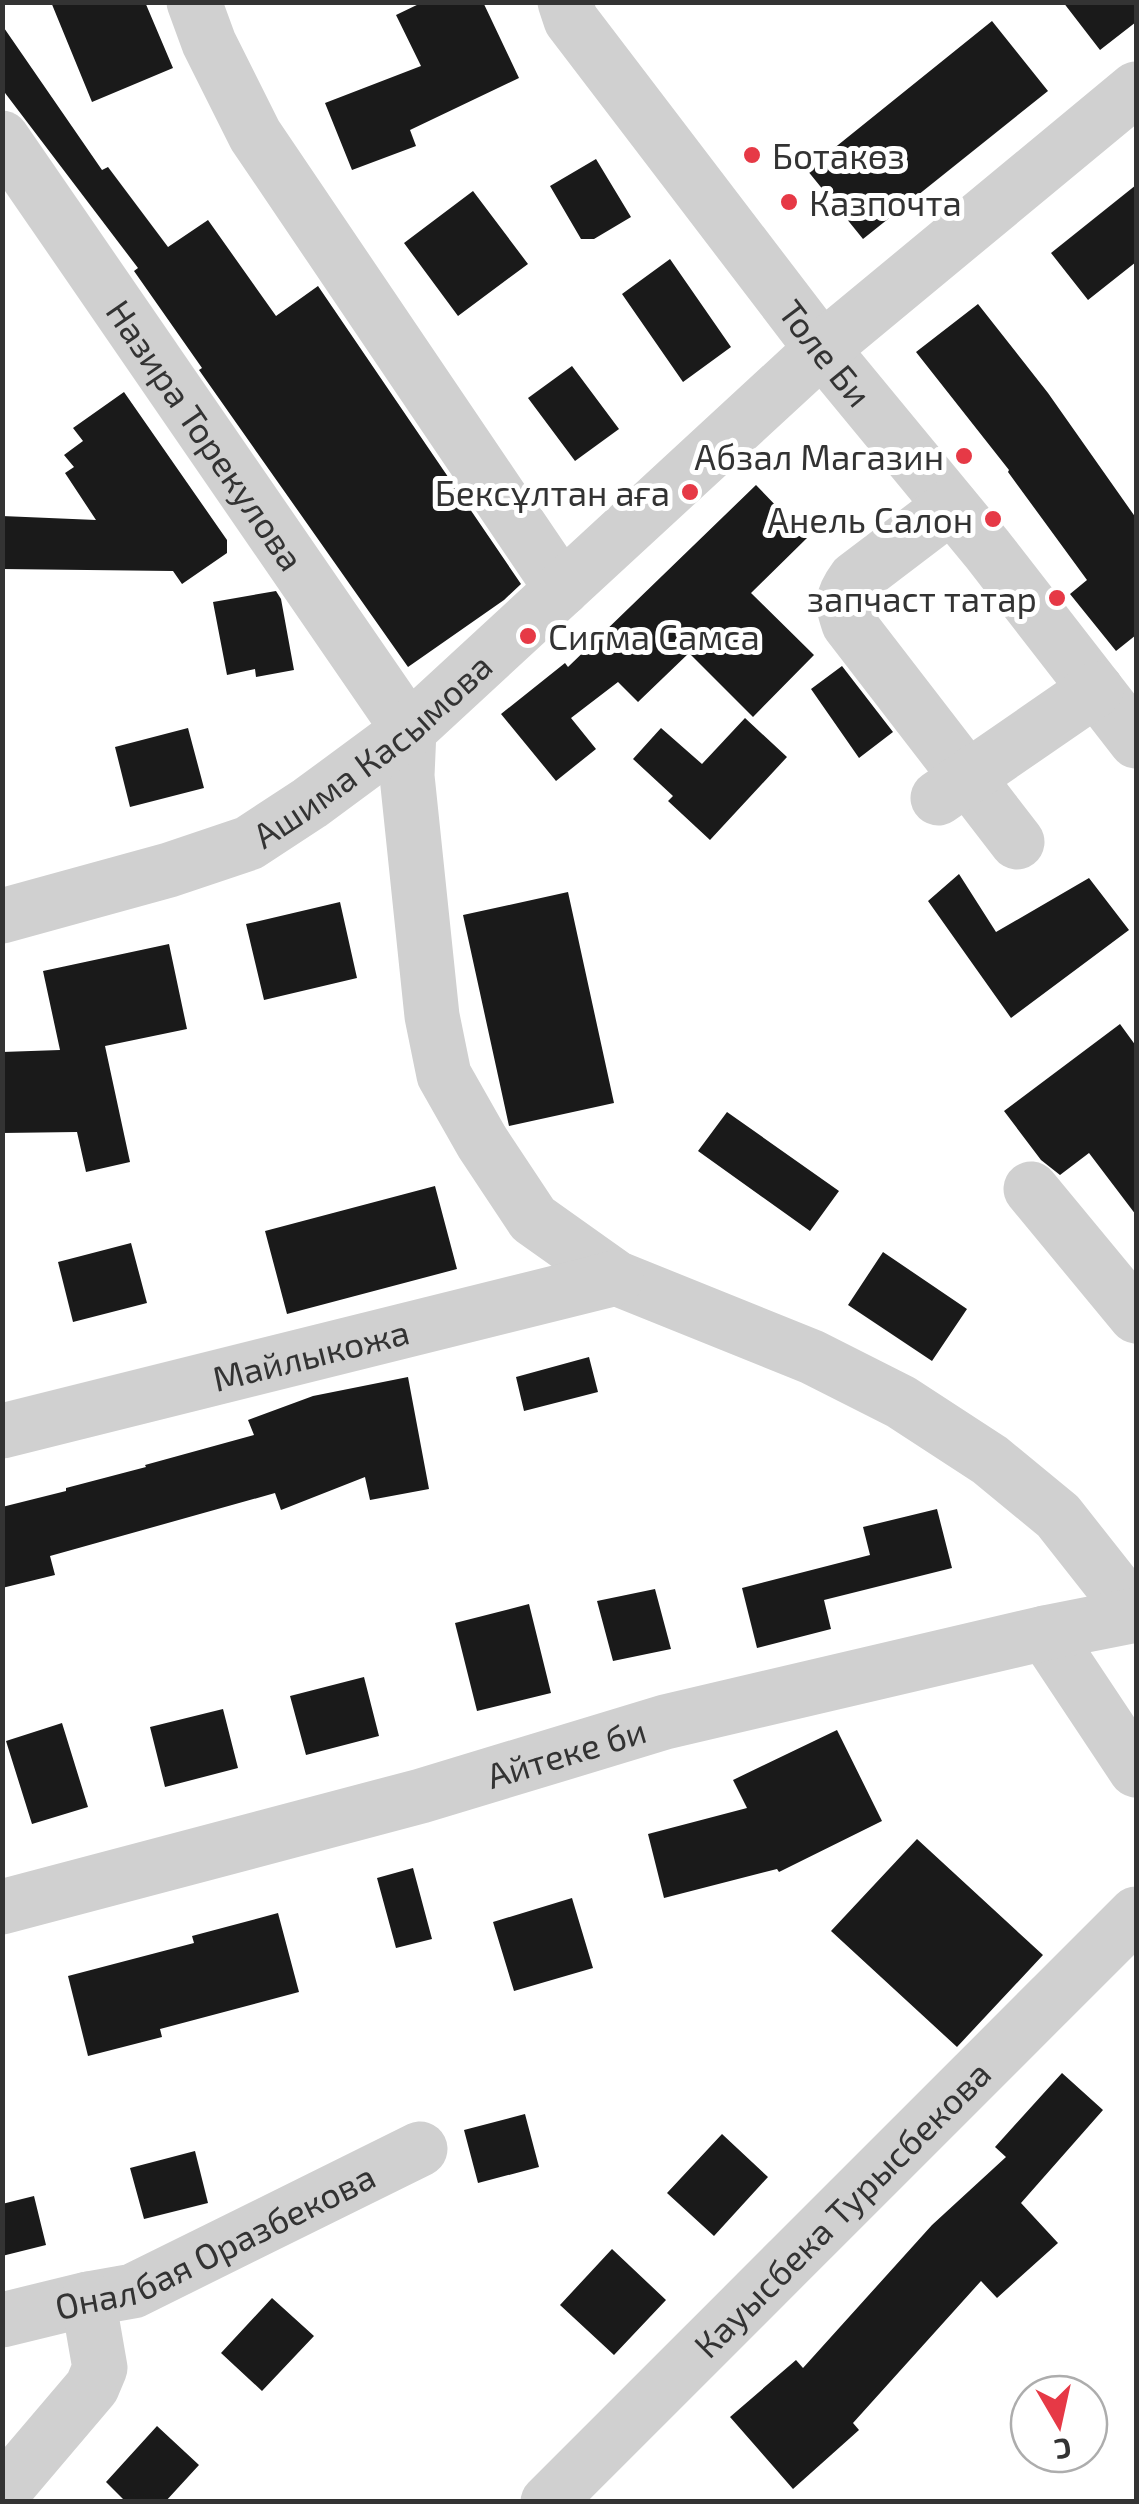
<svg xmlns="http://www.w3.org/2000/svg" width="1139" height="2504" font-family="'Exo 2',sans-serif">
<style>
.building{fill:#1a1a1a}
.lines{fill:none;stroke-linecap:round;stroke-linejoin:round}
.minor{stroke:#d0d0d0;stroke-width:55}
.poi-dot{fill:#e63946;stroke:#fff;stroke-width:4}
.labels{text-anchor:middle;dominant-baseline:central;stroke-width:10;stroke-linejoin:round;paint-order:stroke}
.poi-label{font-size:35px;fill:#333;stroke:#fff;text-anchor:end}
.street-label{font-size:35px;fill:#333;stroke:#fff}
</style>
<rect width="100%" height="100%" fill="#fff"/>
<path class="building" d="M 51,2 L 145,2 L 173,68 L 92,102 Z
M 423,2 L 483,2 L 519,78 L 410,130 L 416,146 L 352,170 L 325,103 L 421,66 L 396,15 Z
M 1063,2 L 1136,2 L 1136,22 L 1100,50 Z
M 992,21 L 1048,91 L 863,239 L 807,170 Z
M 2,25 L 102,170 L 108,167 L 168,247 L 208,220 L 276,316 L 318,286 L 521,584 L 504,600 L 408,667 L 199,370 L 202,368 L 134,271 L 138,268 L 2,89 Z
M 596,159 L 631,217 L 594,239 L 581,239 L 550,186 Z
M 1136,185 L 1136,262 L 1088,300 L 1051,253 Z
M 473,191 L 528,264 L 458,316 L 404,243 Z
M 670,259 L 731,347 L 683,382 L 622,294 Z
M 978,304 L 1048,393 L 1136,518 L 1136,635 L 1116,651 L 1070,594 L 1087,580 L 1008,472 L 1009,470 L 916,352 Z
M 572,366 L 619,429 L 575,461 L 528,398 Z
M 124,392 L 227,540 L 227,553 L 182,584 L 173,571 L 2,569 L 2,516 L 96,520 L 65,473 L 74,467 L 64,455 L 83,441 L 73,428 Z
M 756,485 L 807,538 L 751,593 L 814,655 L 753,717 L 689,653 L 638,702 L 618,682 L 571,718 L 596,749 L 556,781 L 501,714 L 565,663 L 568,667 Z
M 276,591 L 281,599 L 294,670 L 256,677 L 255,669 L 227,675 L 213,602 Z
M 842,666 L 893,732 L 859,758 L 811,689 Z
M 745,718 L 787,757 L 710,840 L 668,801 L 673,796 L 633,759 L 661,728 L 702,764 Z
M 188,728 L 204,788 L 130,807 L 115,747 Z
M 959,874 L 996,932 L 1089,878 L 1129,930 L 1011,1018 L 928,901 Z
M 568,892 L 614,1103 L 509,1126 L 463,915 Z
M 340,902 L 357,978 L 264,1000 L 246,924 Z
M 169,944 L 187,1029 L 105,1046 L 130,1162 L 86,1172 L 77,1132 L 2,1133 L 2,1052 L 60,1050 L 43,971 Z
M 1120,1024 L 1136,1046 L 1136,1215 L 1089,1153 L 1060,1175 L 1041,1160 L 1004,1111 Z
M 727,1112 L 839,1191 L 810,1231 L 698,1151 Z
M 435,1186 L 457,1269 L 287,1314 L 265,1231 Z
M 131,1243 L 147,1303 L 73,1322 L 58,1262 Z
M 883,1252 L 967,1309 L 932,1361 L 848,1305 Z
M 589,1357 L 598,1392 L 524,1411 L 516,1377 Z
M 408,1377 L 429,1489 L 370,1500 L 365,1477 L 281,1510 L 275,1493 L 50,1556 L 55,1575 L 2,1588 L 2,1507 L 66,1491 L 66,1488 L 146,1467 L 145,1465 L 254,1435 L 248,1420 L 313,1396 Z
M 937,1509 L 952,1568 L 824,1600 L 831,1629 L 757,1648 L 742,1588 L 870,1555 L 863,1527 Z
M 655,1589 L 671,1649 L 613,1661 L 597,1601 Z
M 529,1604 L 551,1693 L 477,1711 L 455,1623 Z
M 364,1677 L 379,1736 L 306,1755 L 290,1696 Z
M 223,1709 L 238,1768 L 165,1787 L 150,1727 Z
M 62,1723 L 88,1807 L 32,1824 L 6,1741 Z
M 837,1730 L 882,1821 L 779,1872 L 777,1869 L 664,1898 L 648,1834 L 747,1808 L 733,1780 Z
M 917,1839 L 1043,1955 L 957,2047 L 831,1931 Z
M 413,1868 L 432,1939 L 396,1948 L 377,1878 Z
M 572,1898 L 593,1968 L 514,1991 L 493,1922 Z
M 278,1913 L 299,1992 L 160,2029 L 162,2037 L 88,2056 L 68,1976 L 194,1943 L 192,1936 Z
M 1062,2073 L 1103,2110 L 1021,2203 L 1058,2243 L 997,2298 L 981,2281 L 853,2423 L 859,2430 L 793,2489 L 730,2417 L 796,2360 L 803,2368 L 932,2225 L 1006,2157 L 995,2147 Z
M 525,2114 L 539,2167 L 478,2183 L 464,2130 Z
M 722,2134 L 768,2177 L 714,2236 L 667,2193 Z
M 195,2151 L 208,2203 L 144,2219 L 130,2168 Z
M 34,2196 L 46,2245 L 2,2256 L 2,2204 Z
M 612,2249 L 666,2300 L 614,2355 L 560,2305 Z
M 272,2298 L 314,2336 L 262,2391 L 221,2353 Z
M 157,2426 L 199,2465 L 165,2502 L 126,2502 L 106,2482 Z"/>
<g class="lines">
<g class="minor">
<path d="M 194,2 L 209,43 L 255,135 L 562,589"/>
<path id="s1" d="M 565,2 L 571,20 L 822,349 L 987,549 L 1136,741"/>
<path id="s2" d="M 2,138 L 409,730"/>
<path d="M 951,506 L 855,579 C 841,598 842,603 849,624 L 1017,842"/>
<path d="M 409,730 L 407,776 L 432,1016 L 444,1075 L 482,1142 L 533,1219 L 616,1278 L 812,1357 L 901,1402 L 990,1460 L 1058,1516 L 1136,1615"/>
<path d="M 938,798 L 1096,689"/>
<path id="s3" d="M 2,916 L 169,870 L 249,843 L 310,803 L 409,730 L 822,349 L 1136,89"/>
<path d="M 1031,1189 L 1136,1316"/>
<path id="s4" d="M 2,1431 L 616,1278"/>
<path d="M 1045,1633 L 1136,1770"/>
<path id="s5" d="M 2,1907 L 421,1796 L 665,1722 L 1045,1633 L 1136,1615"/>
<path id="s6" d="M 2,2320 L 88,2299 L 133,2291 L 420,2149"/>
<path d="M 2,2493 L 92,2387 L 100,2368 L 88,2299"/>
<path id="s7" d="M 548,2502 L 1136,1914"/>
</g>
</g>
<g class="poi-dot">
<circle cx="752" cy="155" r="10"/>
<circle cx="789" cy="202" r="10"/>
<circle cx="964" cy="456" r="10"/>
<circle cx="690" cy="492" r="10"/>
<circle cx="993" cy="519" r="10"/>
<circle cx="1057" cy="598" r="10"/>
<circle cx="528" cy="636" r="10"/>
</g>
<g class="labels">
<g class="poi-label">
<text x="772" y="155" text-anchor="start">Ботакөз</text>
<text x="809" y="202" text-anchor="start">Казпочта</text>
<text x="944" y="456">Абзал Магазин</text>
<text x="670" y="492">Бексұлтан аға</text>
<text x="973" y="519">Анель Салон</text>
<text x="1037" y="598">запчаст татар</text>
<text x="548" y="636" text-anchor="start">Сигма Самса</text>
</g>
<g class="street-label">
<text stroke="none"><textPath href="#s1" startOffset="438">Толе Би</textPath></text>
<text stroke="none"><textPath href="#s2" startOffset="360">Назира Торекулова</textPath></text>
<text stroke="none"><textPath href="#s3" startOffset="412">Ашима Касымова</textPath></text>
<text stroke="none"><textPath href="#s4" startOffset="318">Майлыкожа</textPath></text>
<text stroke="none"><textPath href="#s5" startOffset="585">Айтеке би</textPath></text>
<text stroke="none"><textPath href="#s7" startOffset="415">Кауысбека Турысбекова</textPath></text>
<text stroke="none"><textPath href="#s6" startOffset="228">Оналбая Оразбекова</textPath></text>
</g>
</g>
<rect width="1139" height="2504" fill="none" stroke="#333333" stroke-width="10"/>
<g transform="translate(1059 2424) rotate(171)"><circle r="48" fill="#ffffff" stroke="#adadad" stroke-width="2.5"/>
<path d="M0-8L18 38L0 25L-18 38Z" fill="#e63946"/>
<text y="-15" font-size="28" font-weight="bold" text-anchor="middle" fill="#333333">С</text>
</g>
</svg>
